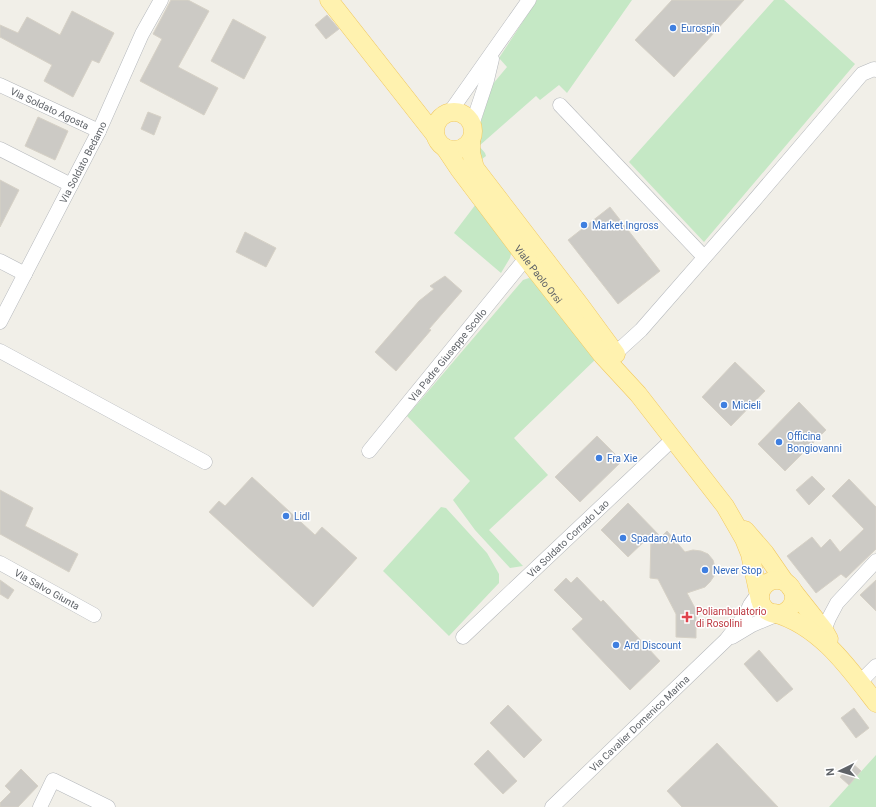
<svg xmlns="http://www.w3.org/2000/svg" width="876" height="807" font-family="Roboto,sans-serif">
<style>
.green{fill:#c5e8c5}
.building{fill:#cccac5;stroke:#d6d1c6}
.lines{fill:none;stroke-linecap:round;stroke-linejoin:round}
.minor-casing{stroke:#b5b8bc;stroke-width:15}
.major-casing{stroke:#f2c960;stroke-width:19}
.minor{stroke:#fff;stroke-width:14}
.major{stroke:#fff2af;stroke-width:18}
.shop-dot{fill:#3f7fe0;stroke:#fff;stroke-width:1.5}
.health-dot{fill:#e0444e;stroke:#fff;stroke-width:1.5}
.labels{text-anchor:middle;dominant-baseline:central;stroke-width:3;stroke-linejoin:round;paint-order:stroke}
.shop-label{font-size:10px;fill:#366cbe;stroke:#fff;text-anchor:start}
.street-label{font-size:10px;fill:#5f6368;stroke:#fff}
.health-label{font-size:10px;fill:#be3a42;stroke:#fff;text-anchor:start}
</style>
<rect width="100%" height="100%" fill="#f1efe8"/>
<path class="green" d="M 537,0 L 632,0 L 567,93 L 559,85 L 540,100 L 536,96 L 479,146 L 485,153 L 486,156 L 478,162 L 479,128 L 492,85 L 507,67 L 499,58 Z
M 774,0 L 784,0 L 855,64 L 704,242 L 629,162 Z
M 476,204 L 512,250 L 510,258 L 501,273 L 454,233 Z
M 529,278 L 533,279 L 598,357 L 514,438 L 548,475 L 489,530 L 523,566 L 510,568 L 475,530 L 453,500 L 470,481 L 407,416 L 523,280 Z
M 441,507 L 446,508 L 487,553 L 499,574 L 499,583 L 449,636 L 383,571 Z
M 876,755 L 876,807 L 829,807 Z"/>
<path class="building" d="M 171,0 L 188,0 L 209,11 L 178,67 L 218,88 L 204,115 L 140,81 L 162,39 L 153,34 Z
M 672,0 L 744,0 L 674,77 L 635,40 Z
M 72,11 L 114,33 L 99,63 L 92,60 L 73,97 L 44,81 L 52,65 L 0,37 L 0,25 L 18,33 L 27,17 L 60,35 Z
M 327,15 L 339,29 L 326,39 L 315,25 Z
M 233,19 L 266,37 L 244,79 L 211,61 Z
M 148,112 L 161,117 L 154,135 L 141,129 Z
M 38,117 L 68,131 L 55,160 L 25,146 Z
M 0,180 L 19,190 L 0,227 Z
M 610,207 L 660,271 L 618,304 L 568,240 Z
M 245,232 L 276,248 L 266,267 L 236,252 Z
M 445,276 L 462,291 L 429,329 L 431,330 L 396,371 L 375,352 L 419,301 L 434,289 L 430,286 Z
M 735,362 L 765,391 L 731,426 L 702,397 Z
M 799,402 L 826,430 L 785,471 L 758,444 Z
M 597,436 L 622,461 L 580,502 L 555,477 Z
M 812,476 L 825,489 L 809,505 L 796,490 Z
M 252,477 L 315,535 L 322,527 L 357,558 L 313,607 L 209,512 L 219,501 L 225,506 Z
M 849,479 L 876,507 L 876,549 L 846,578 L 841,574 L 816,593 L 787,556 L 812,537 L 821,548 L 830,539 L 840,552 L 864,529 L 832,496 Z
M 0,490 L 33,508 L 25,526 L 78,554 L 69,572 L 0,534 Z
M 628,503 L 661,537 L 667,531 L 685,552 L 693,550 L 701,551 L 708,554 L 713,560 L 715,568 L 714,576 L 710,582 L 705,587 L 687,593 L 696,610 L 696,638 L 676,637 L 676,614 L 658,579 L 650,578 L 651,535 L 628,557 L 601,530 Z
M 577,577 L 601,602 L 603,600 L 660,661 L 630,690 L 572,629 L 583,619 L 554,590 L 566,578 L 571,583 Z
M 0,580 L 14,590 L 8,599 L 0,594 Z
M 876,580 L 876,611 L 860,595 Z
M 759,650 L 793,689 L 777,702 L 744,664 Z
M 508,705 L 542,740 L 524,758 L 490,723 Z
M 854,708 L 869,728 L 856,738 L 841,718 Z
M 717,743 L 778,807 L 682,807 L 667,791 Z
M 488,750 L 517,781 L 503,794 L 474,764 Z
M 852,763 L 861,771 L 849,785 L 840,777 Z
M 21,769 L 38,786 L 18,807 L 0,807 L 0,803 L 11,792 L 5,786 Z"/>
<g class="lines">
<defs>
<g id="minor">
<path id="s1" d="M 0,85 L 99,131"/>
<path d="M 560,105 L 704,257"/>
<path d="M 450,112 L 529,0"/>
<path d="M 472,125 L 487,80 L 492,59"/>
<path d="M 0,149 L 71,185"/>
<path d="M 0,261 L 25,274"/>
<path id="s2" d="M 0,322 L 99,131 L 142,34 L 161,0"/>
<path d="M 0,351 L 205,462"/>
<path d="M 608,360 L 641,330 L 752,203 L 862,74 L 874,69 L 876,70"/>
<path id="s3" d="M 369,451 L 526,258"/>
<path id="s4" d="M 0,563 L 94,615"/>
<path d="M 824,630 L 829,618 L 837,603 L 876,561"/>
<path id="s5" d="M 463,637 L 673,439"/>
<path d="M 732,637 L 752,625 L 783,612"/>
<path d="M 860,682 L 876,666"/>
<path d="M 40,807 L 53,780 L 108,807"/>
<path id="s6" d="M 552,807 L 726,640 L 746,614 L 750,605 L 763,587"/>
</g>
<g id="major">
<path d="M 329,0 L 435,135"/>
<circle cx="454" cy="131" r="19"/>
<path d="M 471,141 L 471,153 L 475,168 L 580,305 L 616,354"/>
<path id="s7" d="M 445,148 L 459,169 L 526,258 L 602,355 L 638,394 L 725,506 L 744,539 L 750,554 L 760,600"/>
<path d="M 745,530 L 765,553 L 785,582"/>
<circle cx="777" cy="597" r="17"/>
<path d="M 790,587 L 824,630 L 829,639"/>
<path d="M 774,613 C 820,626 849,668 876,703"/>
</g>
</defs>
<use href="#minor" class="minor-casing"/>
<use href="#major" class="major-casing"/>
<use href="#minor" class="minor"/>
<use href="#major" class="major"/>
</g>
<g class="shop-dot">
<circle cx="673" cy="28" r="4"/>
<circle cx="584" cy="225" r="4"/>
<circle cx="724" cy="405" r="4"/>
<circle cx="779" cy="442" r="4"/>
<circle cx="599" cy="458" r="4"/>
<circle cx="286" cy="516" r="4"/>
<circle cx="623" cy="538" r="4"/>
<circle cx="705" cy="570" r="4"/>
<circle cx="616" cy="645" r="4"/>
</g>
<path class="health-dot" d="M685 611h4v4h4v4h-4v4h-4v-4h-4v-4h4z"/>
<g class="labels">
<g class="shop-label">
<text x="681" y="28">Eurospin</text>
<text x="592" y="225">Market Ingross</text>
<text x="732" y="405">Micieli</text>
<text x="787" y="436">Officina<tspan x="787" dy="12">Bongiovanni</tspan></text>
<text x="607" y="458">Fra Xie</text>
<text x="294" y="516">Lidl</text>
<text x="631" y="538">Spadaro Auto</text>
<text x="713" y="570">Never Stop</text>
<text x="624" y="645">Ard Discount</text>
</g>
<g class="street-label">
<text stroke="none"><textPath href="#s1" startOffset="55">Via Soldato Agosta</textPath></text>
<text stroke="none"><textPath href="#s2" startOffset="180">Via Soldato Bedamo</textPath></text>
<text stroke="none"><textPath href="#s7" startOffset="157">Viale Paolo Orsi</textPath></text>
<text stroke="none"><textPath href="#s3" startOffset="124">Via Padre Giuseppe Scollo</textPath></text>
<text stroke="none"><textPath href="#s5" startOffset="144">Via Soldato Corrado Lao</textPath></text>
<text stroke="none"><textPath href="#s4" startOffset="54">Via Salvo Giunta</textPath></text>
<text stroke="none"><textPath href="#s6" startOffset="121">Via Cavalier Domenico Marina</textPath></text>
</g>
<g class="health-label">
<text x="696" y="611">Poliambulatorio<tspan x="696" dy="12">di Rosolini</tspan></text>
</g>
</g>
<g transform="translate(840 771) rotate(265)" stroke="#ffffff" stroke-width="3" paint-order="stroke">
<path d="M0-3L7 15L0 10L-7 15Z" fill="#5f6368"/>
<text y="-6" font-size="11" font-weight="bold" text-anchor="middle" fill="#5f6368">N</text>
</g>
</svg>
